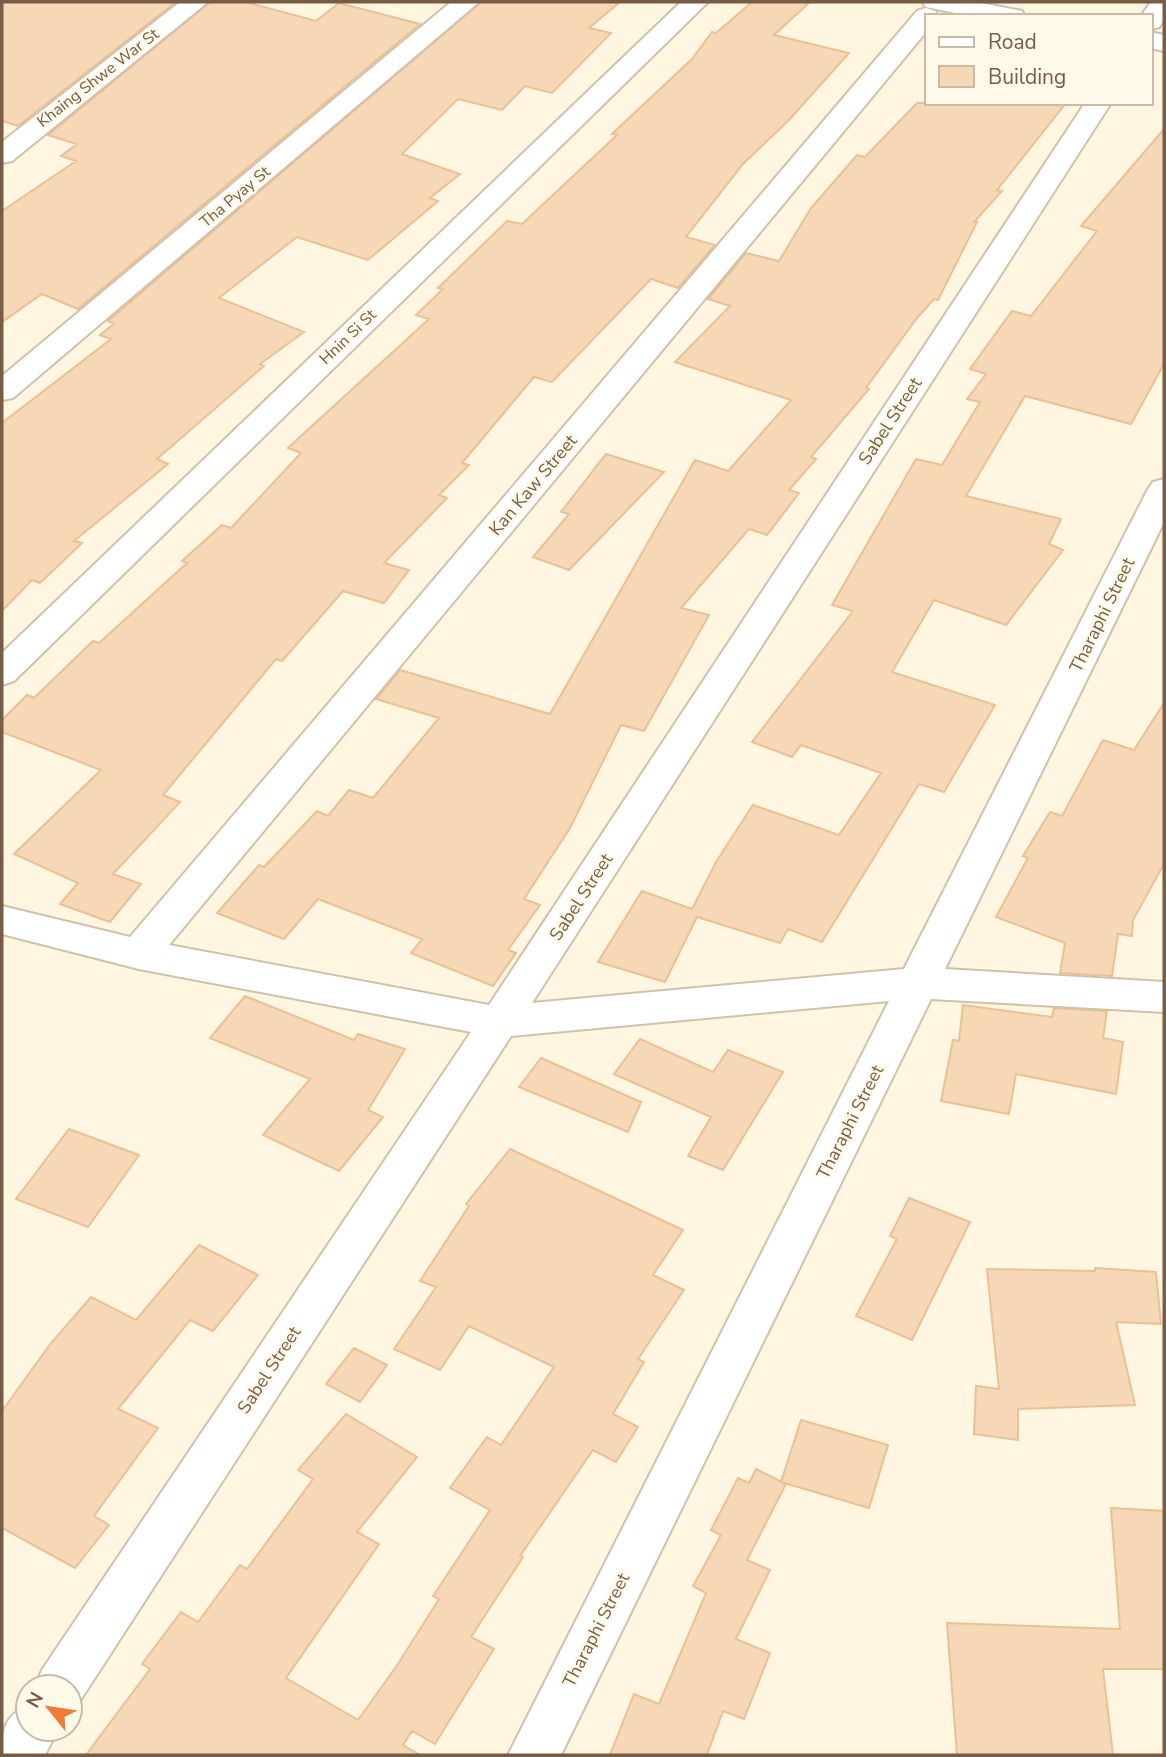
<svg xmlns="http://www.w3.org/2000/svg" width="1166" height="1757" font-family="'Nunito Sans',sans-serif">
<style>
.building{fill:#f6d7b6;stroke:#eac095;stroke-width:2}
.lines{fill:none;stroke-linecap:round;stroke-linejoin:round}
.minor-casing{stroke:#d2c1aa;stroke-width:4}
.tertiary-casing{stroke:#d2c1aa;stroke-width:4}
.minor{fill:#fff;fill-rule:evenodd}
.tertiary{fill:#fff;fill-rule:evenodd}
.labels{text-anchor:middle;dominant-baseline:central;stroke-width:5;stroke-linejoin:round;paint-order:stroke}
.far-street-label{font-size:16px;fill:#775d46;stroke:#fff9e9}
.street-label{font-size:18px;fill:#775d46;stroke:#fff9e9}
</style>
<rect width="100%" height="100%" fill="#fef6e1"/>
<path class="building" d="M 2,2 L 176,2 L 18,126 L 2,121 Z
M 210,2 L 246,2 L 316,21 L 339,3 L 420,24 L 78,309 L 42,294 L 2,322 L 2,211 L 76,161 L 61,156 L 77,144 L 48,135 Z
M 481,2 L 620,2 L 589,28 L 611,33 L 552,93 L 525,86 L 502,110 L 458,99 L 402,154 L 460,174 L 430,198 L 438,201 L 368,260 L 297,237 L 219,298 L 304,332 L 260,364 L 264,366 L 157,459 L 168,464 L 74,541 L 82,543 L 40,583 L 32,580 L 2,611 L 2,423 L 111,339 L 100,335 L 114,324 L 108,321 Z
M 752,2 L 810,2 L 774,35 L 849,53 L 789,120 L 743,164 L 686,237 L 715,245 L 678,288 L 651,279 L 552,382 L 534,377 L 462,463 L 469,465 L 439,495 L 447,498 L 384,563 L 409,570 L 384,603 L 343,591 L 282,661 L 276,659 L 163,795 L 180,802 L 113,874 L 141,884 L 110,922 L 60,904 L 78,883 L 14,854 L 101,770 L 2,732 L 2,720 L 27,695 L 34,698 L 93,641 L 99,643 L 187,563 L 182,561 L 222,525 L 231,528 L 301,453 L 288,448 L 429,319 L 416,315 L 443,289 L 438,288 L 507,221 L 522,224 L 617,135 L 612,134 L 692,59 L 712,32 L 716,33 Z
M 917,103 L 1066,103 L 997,190 L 1002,191 L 974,222 L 977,222 L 938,300 L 934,299 L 917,318 L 866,388 L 869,389 L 811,457 L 816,459 L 789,490 L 799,493 L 767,535 L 749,529 L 681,608 L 709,615 L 644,731 L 621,725 L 570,828 L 524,899 L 540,905 L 508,950 L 516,953 L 493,986 L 411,953 L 422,939 L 318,899 L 284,939 L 217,913 L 259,865 L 264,867 L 317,811 L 328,816 L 349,790 L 373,798 L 439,718 L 376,699 L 400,670 L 550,714 L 695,460 L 728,471 L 791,400 L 675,362 L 730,306 L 708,299 L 746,253 L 779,261 L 811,208 L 857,155 L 865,157 Z
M 1164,129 L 1164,364 L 1131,424 L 1025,396 L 966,496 L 1061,519 L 1049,544 L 1063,550 L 1006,625 L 934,600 L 892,672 L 995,705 L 944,792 L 919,784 L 822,942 L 788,929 L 780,943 L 697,917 L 665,982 L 598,962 L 642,891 L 692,909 L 716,862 L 753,805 L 839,835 L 881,773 L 801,745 L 792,757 L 752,742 L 853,611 L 832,605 L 916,459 L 942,465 L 980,402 L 967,399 L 986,374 L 970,369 L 1012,311 L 1031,316 L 1097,231 L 1081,226 Z
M 606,454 L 664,472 L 569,570 L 533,557 L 569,514 L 561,512 Z
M 1164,703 L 1164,864 L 1133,920 L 1132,936 L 1118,934 L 1112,976 L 1060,973 L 1065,943 L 996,917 L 1028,858 L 1023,856 L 1050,812 L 1062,816 L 1103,740 L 1134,750 Z
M 245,996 L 354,1040 L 358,1034 L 405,1049 L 368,1110 L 383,1117 L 339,1171 L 263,1135 L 310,1079 L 210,1038 Z
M 963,1005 L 1052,1017 L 1054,1008 L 1107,1011 L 1103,1038 L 1123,1042 L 1116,1094 L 1016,1074 L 1009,1114 L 941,1101 L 953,1040 L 959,1041 Z
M 640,1039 L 713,1072 L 728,1050 L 783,1072 L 723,1170 L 688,1156 L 711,1117 L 614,1074 Z
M 541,1058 L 641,1102 L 628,1132 L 519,1087 Z
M 69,1129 L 139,1155 L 88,1227 L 16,1199 Z
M 510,1149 L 683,1230 L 653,1275 L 684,1290 L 638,1359 L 644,1362 L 613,1414 L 638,1427 L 616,1462 L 593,1450 L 520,1556 L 523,1557 L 471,1637 L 494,1649 L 435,1744 L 412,1731 L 403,1745 L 420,1755 L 86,1755 L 150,1669 L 142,1664 L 181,1612 L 198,1622 L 240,1565 L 247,1569 L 313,1479 L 298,1470 L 346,1414 L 417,1457 L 357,1532 L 379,1544 L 286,1678 L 358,1720 L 398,1664 L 439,1599 L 433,1596 L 490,1510 L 450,1488 L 487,1437 L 501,1445 L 554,1367 L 469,1326 L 440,1370 L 394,1349 L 436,1287 L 420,1281 L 469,1206 L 466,1204 Z
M 909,1198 L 970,1222 L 912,1340 L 856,1316 L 897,1239 L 890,1236 Z
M 199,1245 L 258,1275 L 213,1331 L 190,1320 L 118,1409 L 158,1428 L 94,1516 L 109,1525 L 75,1568 L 2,1528 L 2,1411 L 51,1343 L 91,1297 L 136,1320 Z
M 1095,1268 L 1156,1272 L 1161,1324 L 1116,1322 L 1135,1405 L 1018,1409 L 1018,1440 L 974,1434 L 976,1386 L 999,1389 L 987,1269 L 1095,1271 Z
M 354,1348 L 387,1365 L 360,1402 L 326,1384 Z
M 801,1420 L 888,1445 L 869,1508 L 781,1482 Z
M 756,1469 L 786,1484 L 747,1560 L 770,1570 L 736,1639 L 770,1653 L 744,1719 L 723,1711 L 707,1755 L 610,1755 L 634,1694 L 659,1704 L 706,1593 L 693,1586 L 721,1535 L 711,1530 L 738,1478 L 749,1483 Z
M 1111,1508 L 1164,1511 L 1164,1669 L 1103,1669 L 1113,1755 L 957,1755 L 947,1623 L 1120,1629 Z"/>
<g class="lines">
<defs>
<path id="minor" d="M 180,2 L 208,2 L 12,161 L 2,163 L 2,142 Z
M 451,2 L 479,2 L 13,398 L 2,400 L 2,376 Z
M 681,2 L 708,2 L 14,681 L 2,685 L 2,653 Z
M 1151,2 L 1164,2 L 1164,20 L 1159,27 L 1150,30 L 1150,16 L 1141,16 Z
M 926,8 L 935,11 L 938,16 L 926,16 L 926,32 L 169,945 L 489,1005 L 1085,103 L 1111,103 L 532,1003 L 904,969 L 1148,489 L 1153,482 L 1164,479 L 1164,522 L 945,969 L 1164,982 L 1164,1012 L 931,999 L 561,1755 L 508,1755 L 889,1001 L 511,1036 L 78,1704 L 70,1707 L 70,1687 L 35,1687 L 42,1670 L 471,1032 L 139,969 L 2,934 L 2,906 L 130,937 L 917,11 Z
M 28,1706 L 28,1729 L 58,1729 L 45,1755 L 2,1755 C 2,1731 4,1715 28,1706 Z"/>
<path id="tertiary" d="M 922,2 L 976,2 L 1022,11 L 1025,16 L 970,16 L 926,7 Z
M 1150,32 L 1164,35 L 1164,51 L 1150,48 Z"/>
</defs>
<use href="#minor" class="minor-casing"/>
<use href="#tertiary" class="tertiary-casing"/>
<use href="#minor" class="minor"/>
<use href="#tertiary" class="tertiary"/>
</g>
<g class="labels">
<g class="far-street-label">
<text transform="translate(98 78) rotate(-38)">Khaing Shwe War St</text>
<text transform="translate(235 197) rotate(-40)">Tha Pyay St</text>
<text transform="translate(348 337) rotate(-44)">Hnin Si St</text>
</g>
<g class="street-label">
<text transform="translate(890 421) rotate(-57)">Sabel Street</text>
<text transform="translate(533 485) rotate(-50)">Kan Kaw Street</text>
<text transform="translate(1102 615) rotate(-64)">Tharaphi Street</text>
<text transform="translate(581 897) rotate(-57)">Sabel Street</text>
<text transform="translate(850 1122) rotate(-63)">Tharaphi Street</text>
<text transform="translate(269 1370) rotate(-57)">Sabel Street</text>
<text transform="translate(596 1630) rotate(-63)">Tharaphi Street</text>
</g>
</g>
<rect width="1166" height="1757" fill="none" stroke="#775d46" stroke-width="7"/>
<rect x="925" y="14" width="228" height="91" fill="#fff9e9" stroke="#c9bba8" stroke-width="2"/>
<rect x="939" y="37" width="35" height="10" fill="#ffffff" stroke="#c9bba8" stroke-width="2"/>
<text x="988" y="49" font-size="21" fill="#775d46">Road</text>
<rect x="939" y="66" width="35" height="21" fill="#f6d7b6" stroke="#c9bba8" stroke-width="2"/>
<text x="988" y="84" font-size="21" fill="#775d46">Building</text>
<g transform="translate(49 1708) rotate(300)"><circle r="33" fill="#fff9e9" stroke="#c9bba8" stroke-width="2"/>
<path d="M0-5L12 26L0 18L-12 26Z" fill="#f27b3b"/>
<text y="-10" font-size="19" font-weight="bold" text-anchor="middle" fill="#775d46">N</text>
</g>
</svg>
